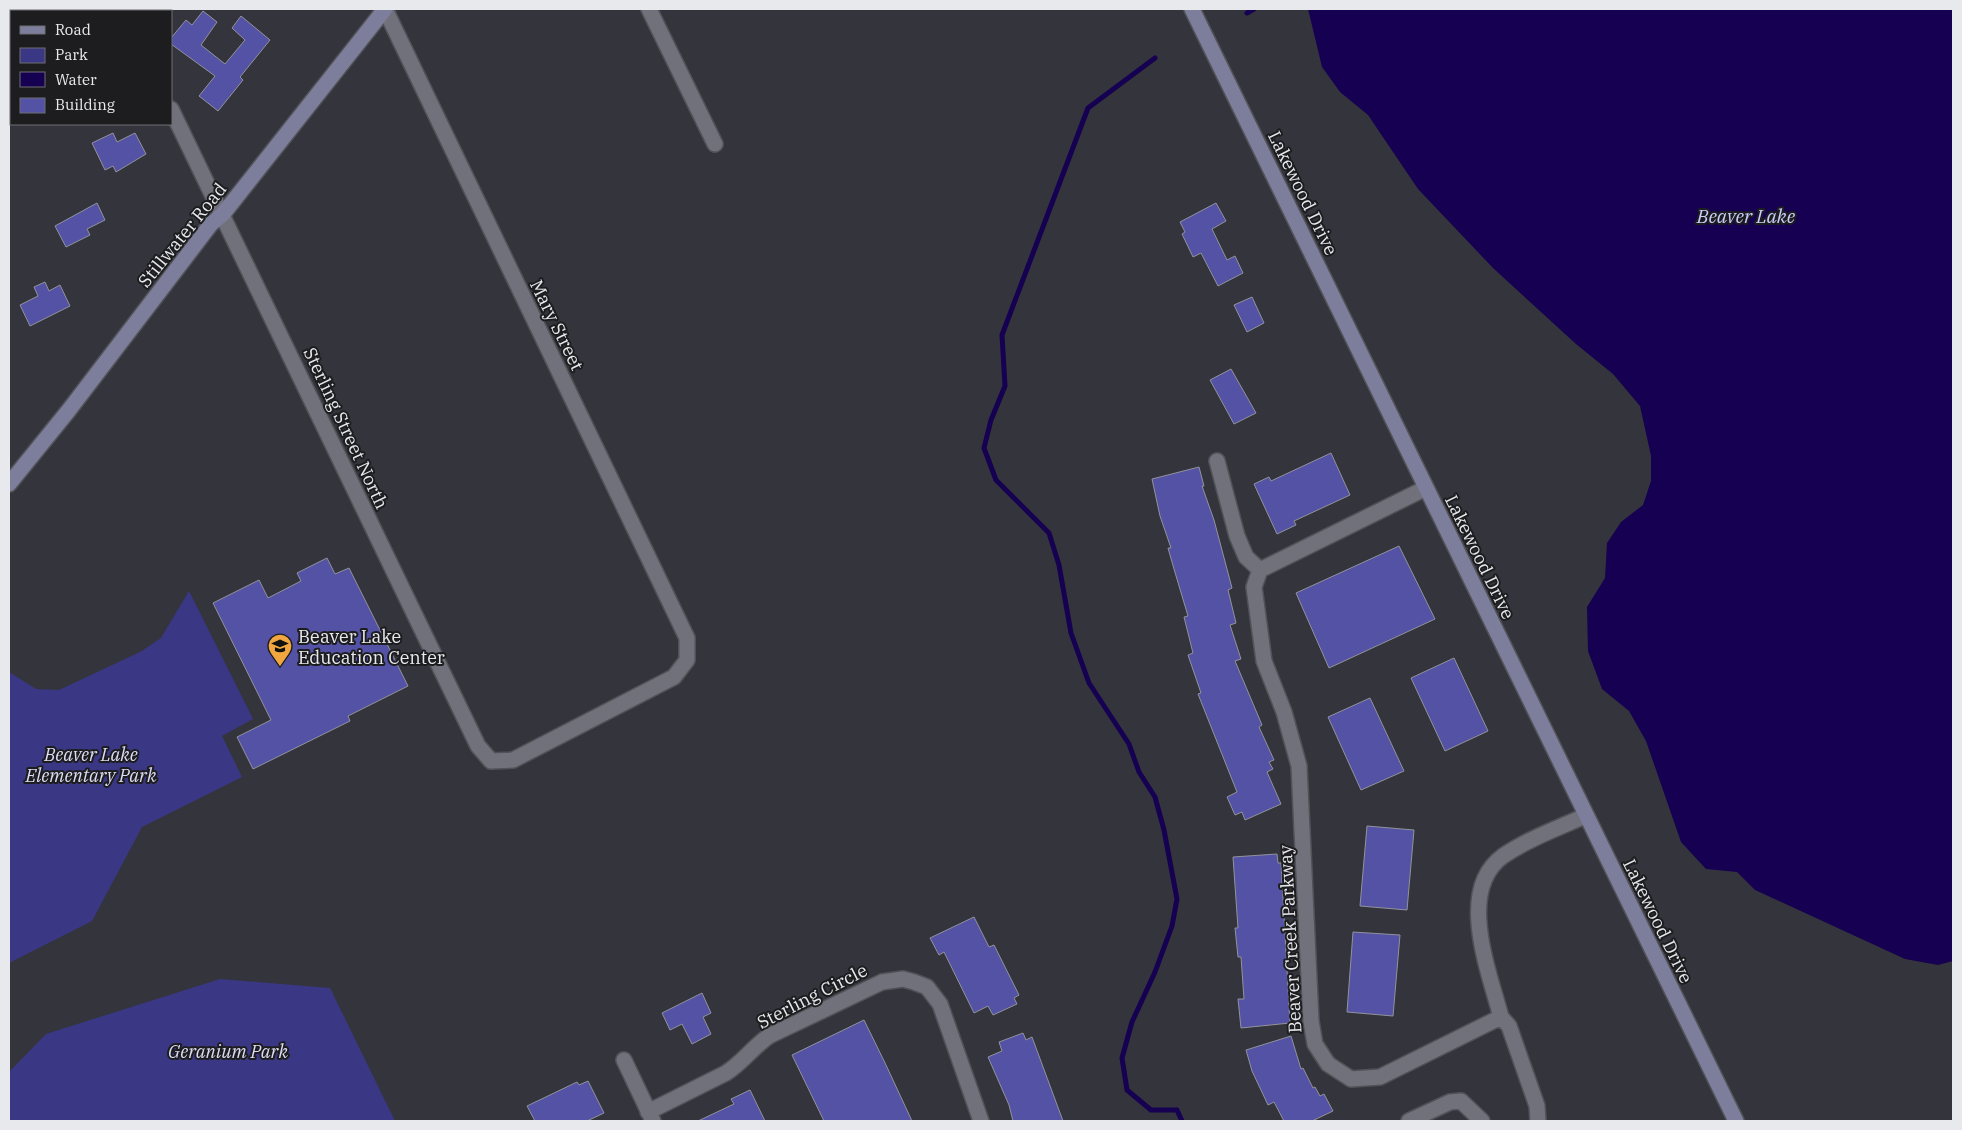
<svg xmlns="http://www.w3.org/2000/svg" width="1962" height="1130" font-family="'IBM Plex Serif',serif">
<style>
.green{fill:#3a3784}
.water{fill:#160051}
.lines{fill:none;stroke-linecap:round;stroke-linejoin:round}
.stream{stroke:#160051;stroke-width:5}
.building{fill:#5352a5;stroke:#92939b}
.street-casing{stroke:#515258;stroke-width:18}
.secondary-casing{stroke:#515258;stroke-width:18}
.street{stroke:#70717a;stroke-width:15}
.secondary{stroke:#7c7e9b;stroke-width:15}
.labels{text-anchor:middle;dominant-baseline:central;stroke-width:4;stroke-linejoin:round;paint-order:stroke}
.street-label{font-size:18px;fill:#e8e9ed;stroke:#1d1d20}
.poi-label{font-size:18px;fill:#e8e9ed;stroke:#1d1d20;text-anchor:start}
.park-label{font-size:18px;font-style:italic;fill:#dbddf4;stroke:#1d1d20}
.water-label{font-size:19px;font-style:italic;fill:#cbcffd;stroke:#1d1d20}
</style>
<rect width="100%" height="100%" fill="#34353c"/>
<path class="green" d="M 189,591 L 253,719 L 222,736 L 242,777 L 142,827 L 92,921 L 9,963 L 9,672 L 36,689 L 59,690 L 142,651 L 161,638 Z
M 220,979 L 330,988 L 395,1121 L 9,1121 L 9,1072 L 46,1034 Z"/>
<path class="water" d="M 1308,9 L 1953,9 L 1953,961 L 1938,965 L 1905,959 L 1755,890 L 1737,872 L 1706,869 L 1681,842 L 1646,741 L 1629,711 L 1602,689 L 1588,651 L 1587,607 L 1605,578 L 1607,543 L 1621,522 L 1643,505 L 1651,481 L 1651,456 L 1640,406 L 1613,374 L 1576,344 L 1493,268 L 1418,189 L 1368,115 L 1340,92 L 1322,67 Z"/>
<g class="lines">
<path class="stream" d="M 1247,13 L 1254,9
M 1155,58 L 1088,108 L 1002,335 L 1005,386 L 991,420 L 984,448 L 996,480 L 1049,533 L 1059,565 L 1071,633 L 1089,683 L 1129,744 L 1139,772 L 1155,797 L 1164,830 L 1177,899 L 1172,926 L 1155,972 L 1132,1022 L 1122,1058 L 1127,1090 L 1151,1110 L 1177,1110 L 1182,1121"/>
</g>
<path class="building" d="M 203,11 L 217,22 L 201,45 L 225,64 L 245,40 L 232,28 L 241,16 L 270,40 L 240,77 L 243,80 L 218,111 L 199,96 L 215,76 L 171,44 L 171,38 L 186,20 L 192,25 Z
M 113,133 L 117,142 L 135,133 L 146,154 L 116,172 L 113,166 L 105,170 L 92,143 Z
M 97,203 L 105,220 L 87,229 L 90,235 L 66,247 L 55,226 Z
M 1216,203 L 1226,221 L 1212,229 L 1227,260 L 1235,256 L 1243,273 L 1218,286 L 1201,253 L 1193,257 L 1182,234 L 1185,232 L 1180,222 Z
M 45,282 L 49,291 L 60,285 L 70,306 L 30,326 L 20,305 L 38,296 L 34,287 Z
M 1252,297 L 1264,323 L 1247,332 L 1234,305 Z
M 1231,369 L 1256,413 L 1234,424 L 1210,380 Z
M 1331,453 L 1350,495 L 1294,521 L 1296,525 L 1277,534 L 1254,484 L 1269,477 L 1271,481 Z
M 1199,467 L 1204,486 L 1202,486 L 1214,520 L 1232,588 L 1228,590 L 1236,623 L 1230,625 L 1241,659 L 1235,661 L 1262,725 L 1259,727 L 1274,760 L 1269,762 L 1273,769 L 1267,772 L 1281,804 L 1245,820 L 1242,812 L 1235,815 L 1227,797 L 1237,792 L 1198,694 L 1201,693 L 1188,655 L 1193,653 L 1184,617 L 1188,616 L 1174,569 L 1168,548 L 1171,548 L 1160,516 L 1152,479 Z
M 1399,546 L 1435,619 L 1329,668 L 1296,593 Z
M 327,558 L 335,574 L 349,568 L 408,686 L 348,716 L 350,721 L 253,769 L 237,737 L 271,720 L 213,603 L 259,580 L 268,598 L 301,581 L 297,573 Z
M 1454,658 L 1488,731 L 1445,751 L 1411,678 Z
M 1370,698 L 1404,771 L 1361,790 L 1328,717 Z
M 1367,826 L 1414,830 L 1407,910 L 1360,906 Z
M 1277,854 L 1278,863 L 1281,863 L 1290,1023 L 1241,1028 L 1238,999 L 1244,999 L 1241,957 L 1238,957 L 1235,928 L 1238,928 L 1233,857 Z
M 974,917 L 989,947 L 994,945 L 1019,995 L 1014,998 L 1017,1004 L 993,1015 L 988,1006 L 974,1013 L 944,952 L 939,955 L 930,938 Z
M 1353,932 L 1400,935 L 1393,1016 L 1347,1012 Z
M 702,993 L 711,1013 L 703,1017 L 711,1034 L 692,1044 L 682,1024 L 670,1030 L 662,1013 Z
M 864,1020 L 886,1065 L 912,1121 L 824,1121 L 792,1055 Z
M 1023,1033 L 1026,1040 L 1032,1037 L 1063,1121 L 1013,1121 L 1009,1105 L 988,1057 L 1002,1051 L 999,1042 Z
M 1291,1036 L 1301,1069 L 1303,1068 L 1313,1088 L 1315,1087 L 1320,1096 L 1324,1094 L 1333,1111 L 1312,1121 L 1284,1121 L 1274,1102 L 1268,1105 L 1252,1071 L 1246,1050 Z
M 588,1081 L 604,1113 L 587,1121 L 535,1121 L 527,1106 L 577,1082 L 579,1085 Z
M 750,1090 L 765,1121 L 698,1121 L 734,1104 L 731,1099 Z"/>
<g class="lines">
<defs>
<path id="street" d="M 122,9 L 123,11
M 649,9 L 715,144
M 171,109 L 478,746 L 491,761 L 513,760 L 674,677 L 687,660 L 687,638 L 385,9
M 1217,461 L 1237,536 L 1246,557 L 1260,570
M 1426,488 L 1260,570 L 1254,587 L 1264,661 L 1284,712 L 1299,766 L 1311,1021 L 1315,1044 L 1328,1064 L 1351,1079 L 1380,1077 L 1501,1017 C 1489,971 1456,890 1503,856 C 1528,839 1558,828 1585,816
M 1501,1017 L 1509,1026 L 1537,1106 L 1538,1121
M 624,1060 L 653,1121
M 648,1112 L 726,1073 C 742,1063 753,1047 769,1036 L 882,982 L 903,979 L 914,982 L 927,987 L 940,1004 L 981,1121
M 1409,1121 L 1450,1102 L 1461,1101 L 1482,1121"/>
<path id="secondary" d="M 1192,9 L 1736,1121
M 9,484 L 69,410 L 211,224 L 223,214 L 385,9"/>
</defs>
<use href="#street" class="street-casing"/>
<use href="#secondary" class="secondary-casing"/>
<use href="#street" class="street"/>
<use href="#secondary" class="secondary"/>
</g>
<defs>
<symbol id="school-pin" viewBox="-11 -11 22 30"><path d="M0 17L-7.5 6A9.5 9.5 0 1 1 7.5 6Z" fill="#f1a63f" stroke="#1d1d20"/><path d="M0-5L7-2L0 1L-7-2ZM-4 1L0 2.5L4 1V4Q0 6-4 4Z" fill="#111"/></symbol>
</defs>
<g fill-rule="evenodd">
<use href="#school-pin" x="266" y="632" width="28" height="38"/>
</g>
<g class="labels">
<g class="street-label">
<text transform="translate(1303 193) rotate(64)">Lakewood Drive</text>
<text transform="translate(182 235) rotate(-51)">Stillwater Road</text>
<text transform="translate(557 325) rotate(64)">Mary Street</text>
<text transform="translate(346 428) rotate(65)">Sterling Street North</text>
<text transform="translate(1480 557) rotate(64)">Lakewood Drive</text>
<text transform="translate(1658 921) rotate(64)">Lakewood Drive</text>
<text transform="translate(1290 939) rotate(-93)">Beaver Creek Parkway</text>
<text transform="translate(812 996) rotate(-27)">Sterling Circle</text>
</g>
<g class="poi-label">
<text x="298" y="636">Beaver Lake<tspan x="298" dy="21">Education Center</tspan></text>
</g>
<g class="park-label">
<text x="91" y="754">Beaver Lake<tspan x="91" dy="21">Elementary Park</tspan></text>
<text x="228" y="1051">Geranium Park</text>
</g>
<g class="water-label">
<text x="1746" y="216">Beaver Lake</text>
</g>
</g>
<rect width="1962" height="1130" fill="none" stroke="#e8e9ed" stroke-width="20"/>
<rect x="10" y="10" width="162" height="115" fill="#1d1d20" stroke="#6e6f72"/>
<rect x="20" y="26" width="25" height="8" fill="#7c7e9b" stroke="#6e6f72"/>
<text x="55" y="35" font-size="15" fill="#e8e9ed">Road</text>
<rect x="20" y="48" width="25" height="15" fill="#3a3784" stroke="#6e6f72"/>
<text x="55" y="60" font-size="15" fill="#e8e9ed">Park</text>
<rect x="20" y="72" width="25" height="15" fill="#160051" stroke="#6e6f72"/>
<text x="55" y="85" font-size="15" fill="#e8e9ed">Water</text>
<rect x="20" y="98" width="25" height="15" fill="#5352a5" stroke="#6e6f72"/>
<text x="55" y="110" font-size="15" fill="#e8e9ed">Building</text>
</svg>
